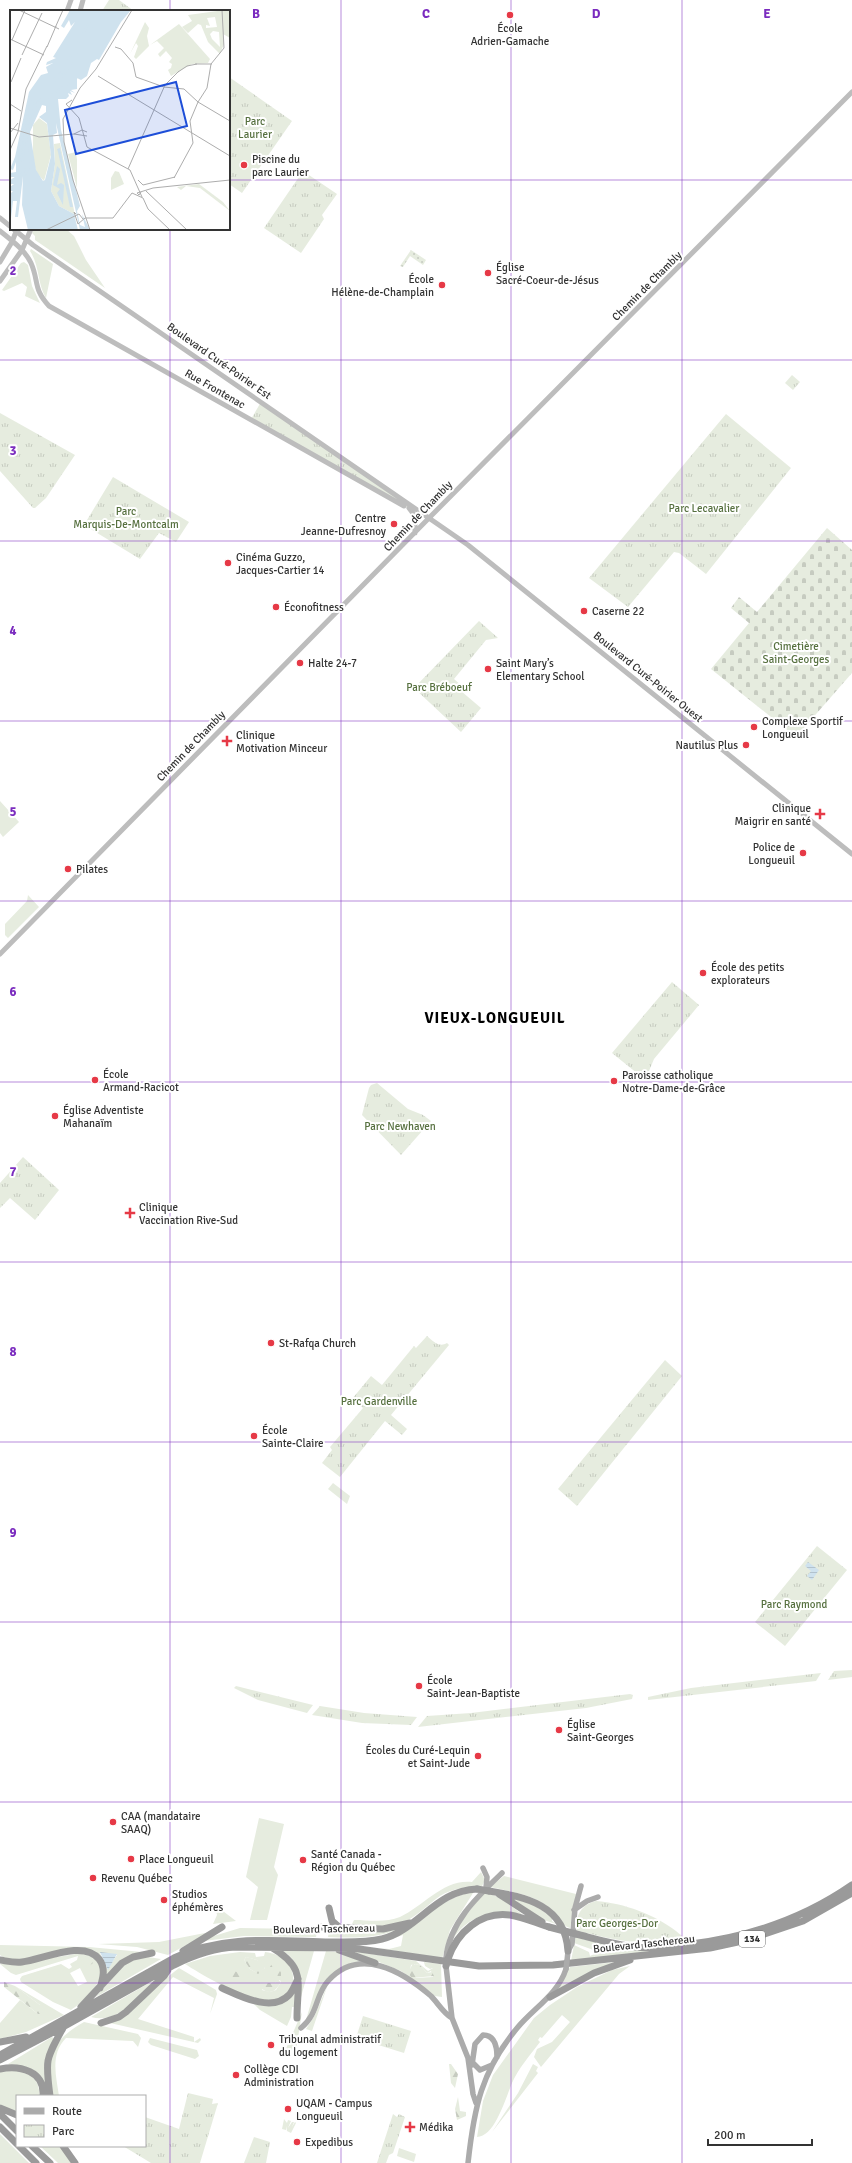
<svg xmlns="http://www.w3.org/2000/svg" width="852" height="2163" font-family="Signika,sans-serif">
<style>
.grass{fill:#e6ecdf;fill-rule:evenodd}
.forest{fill:url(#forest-firs)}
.cemetery{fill:url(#cemetery-stones)}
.park{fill:url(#park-tufts)}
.garden{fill:url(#garden-dots)}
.water{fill:url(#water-rules)}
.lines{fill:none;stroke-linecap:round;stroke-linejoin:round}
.secondary{stroke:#bdbdbd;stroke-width:5}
.primary{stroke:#ababab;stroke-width:5.5}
.highway{stroke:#9a9a9a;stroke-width:7}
.primary-bridge{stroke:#ababab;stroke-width:5.5}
.highway-bridge{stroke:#9a9a9a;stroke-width:7}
.grid{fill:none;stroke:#7b2cbf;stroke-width:1;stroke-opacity:0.55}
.poi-dot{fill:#e63946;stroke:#fff;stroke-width:1.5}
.labels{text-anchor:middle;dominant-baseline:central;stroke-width:4;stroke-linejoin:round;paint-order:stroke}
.shield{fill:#fff;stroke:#707070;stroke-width:1}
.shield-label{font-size:10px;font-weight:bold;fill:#333}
.poi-label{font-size:11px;fill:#333;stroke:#fff;text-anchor:start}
.park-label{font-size:11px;fill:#56703f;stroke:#fff}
.street-label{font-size:11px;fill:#333;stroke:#fff}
.district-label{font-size:15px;font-weight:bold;letter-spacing:1px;fill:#000;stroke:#fff}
.inset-river{fill:none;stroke:#cfe2ee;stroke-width:2}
.inset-road{fill:none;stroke:#adadad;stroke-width:1}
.view{fill:#1d4ed8;fill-opacity:0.15;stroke:#1d4ed8;stroke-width:2}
.inset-edge{fill:none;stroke:#333;stroke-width:2}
.grid-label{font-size:13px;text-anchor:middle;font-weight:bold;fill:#7b2cbf;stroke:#fff;stroke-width:4;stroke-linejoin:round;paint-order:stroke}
</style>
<defs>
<pattern id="forest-firs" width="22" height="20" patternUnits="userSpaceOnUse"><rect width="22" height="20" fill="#e6ecdf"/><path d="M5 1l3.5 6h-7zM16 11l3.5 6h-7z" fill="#c6cbc0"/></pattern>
<pattern id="cemetery-stones" width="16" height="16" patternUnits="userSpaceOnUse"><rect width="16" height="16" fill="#e6ecdf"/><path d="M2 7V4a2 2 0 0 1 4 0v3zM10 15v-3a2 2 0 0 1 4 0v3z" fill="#c6cbc0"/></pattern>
<pattern id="park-tufts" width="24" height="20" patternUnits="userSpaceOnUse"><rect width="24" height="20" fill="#e6ecdf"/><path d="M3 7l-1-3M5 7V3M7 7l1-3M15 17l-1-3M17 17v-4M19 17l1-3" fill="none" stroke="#c6cbc0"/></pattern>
<pattern id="garden-dots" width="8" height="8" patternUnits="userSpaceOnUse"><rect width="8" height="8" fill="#e6ecdf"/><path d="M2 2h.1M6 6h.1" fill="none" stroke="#c6cbc0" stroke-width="1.8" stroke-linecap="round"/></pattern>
<pattern id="water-rules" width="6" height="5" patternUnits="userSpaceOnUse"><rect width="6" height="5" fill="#cfe2ee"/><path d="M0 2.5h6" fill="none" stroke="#b2c2cd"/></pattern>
</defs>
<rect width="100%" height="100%" fill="#fff"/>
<path class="grass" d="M 34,229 L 66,229 L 74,236 L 86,260 L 105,288 L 35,240 L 35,236 L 32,233 Z
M 31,249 L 53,264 L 46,298 C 37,283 40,266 30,251 Z
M 24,262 L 28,265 L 32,286 L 40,303 L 25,296 L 27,287 L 22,283 L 4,291 L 2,290 L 21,263 Z
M 0,801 L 19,822 L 3,837 L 0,833 Z
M 28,895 L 39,907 L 8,938 L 5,935 L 5,924 L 27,901 Z
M 259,1818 L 284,1824 L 274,1867 L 278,1875 L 267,1920 L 250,1920 L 258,1887 L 246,1877 Z
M 481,1872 L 485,1880 L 482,1886 C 467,1887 453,1888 440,1896 C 427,1905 415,1919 399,1924 C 383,1928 368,1925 352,1924 L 354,1920 C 368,1920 386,1923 400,1917 C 424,1906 443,1879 472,1882 Z
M 504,1876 L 576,1894 L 570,1928 C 561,1926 555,1911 546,1905 C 530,1894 509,1891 490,1887 Z
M 469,1893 L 473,1893 L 450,1930 L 442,1959 L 379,1948 L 389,1949 L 401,1946 L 403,1935 L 386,1941 C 417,1929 436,1900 469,1893 Z
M 486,1893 L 499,1897 L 522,1914 C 493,1912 471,1912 453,1939 L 460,1923 L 482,1895 Z
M 511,1898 L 529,1902 L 552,1917 L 552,1921 L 556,1924 L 544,1920 Z
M 215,1905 L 236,1921 L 213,1924 L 217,1915 Z
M 403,1927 C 378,1939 355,1938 328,1937 L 329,1931 L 349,1932 Z
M 240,1928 L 305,1929 L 317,1932 L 316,1937 L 244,1936 L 204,1941 L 204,1939 Z
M 210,1932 L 168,1955 L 137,1947 L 98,1944 L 159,1942 Z
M 575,1937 L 624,1949 L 653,1951 L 571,1961 L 574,1945 L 589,1952 L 590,1956 L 599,1952 L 574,1943 Z
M 0,1945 L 89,1947 L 142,1952 L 107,1976 L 93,1951 C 73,1954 15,1967 0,1955 ZM 100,1953 L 117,1955 L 107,1969 Z
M 283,1951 L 314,1951 L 299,2004 C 301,1983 303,1963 283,1951 Z
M 326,1951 L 338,1952 L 361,1961 C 323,1967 324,1993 306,2020 Z
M 352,1951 L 416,1961 L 428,1971 L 433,1968 L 430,1969 L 425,1966 L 424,1962 L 441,1964 L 442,1997 L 435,1996 L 401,1971 ZM 414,1964 L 415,1965 L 419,1964 L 427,1973 L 431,1971 L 433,1977 L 416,1978 L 410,1971 L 411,1965 Z
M 240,1952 L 255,1953 L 256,1957 L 264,1956 L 265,1952 C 297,1955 304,1993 275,2000 C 254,2006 204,1976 185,1964 L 210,1956 ZM 246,1957 L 257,1960 L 265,1968 L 257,1973 L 250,1969 L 244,1960 ZM 280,1980 L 281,1982 L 276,1990 L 270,1992 L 262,1990 L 267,1983 L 275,1983 Z
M 75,1953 C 80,1954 87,1954 91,1956 C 118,1970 85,2001 71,2010 L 53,2002 L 21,1982 L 20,1979 L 22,1976 L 61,1964 L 69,1969 L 72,1967 L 70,1964 L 77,1960 L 78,1956 L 16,1975 L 11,1973 L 0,1964 ZM 80,1968 L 87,1982 L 78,1986 L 70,1973 Z
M 148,1957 L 161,1959 L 96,1997 L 117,1971 L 129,1961 Z
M 616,1962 L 561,1988 L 559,1987 L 570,1967 Z
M 630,1966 L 619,1974 L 541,2067 L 534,2057 L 537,2049 L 552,2042 L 570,2022 L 562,2015 L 542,2038 L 540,2037 L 538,2040 L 540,2042 C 530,2055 518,2069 512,2083 C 506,2097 495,2137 477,2137 L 483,2101 L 493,2075 L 534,2018 L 550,2005 L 577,1987 L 612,1970 Z
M 179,1968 L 216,1990 L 217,1994 L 210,2014 L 214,1998 L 173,1977 L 138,2019 L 194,2037 L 194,2042 L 200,2038 L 201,2040 L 198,2043 L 110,2023 Z
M 154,1980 L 156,1982 C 138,1998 118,2024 91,2017 Z
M 328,1984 L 312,2031 L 306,2029 L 315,2015 Z
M 15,1986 L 64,2015 L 26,2032 L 0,2039 L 0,2023 L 20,2000 L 38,2014 L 40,2005 Z
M 297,1986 L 295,2007 L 292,2007 L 291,2017 L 287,2026 L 260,2010 L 254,2004 L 270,2005 Z
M 302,2012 L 295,2057 L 285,2051 Z
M 84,2022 L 138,2034 L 141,2038 L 138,2047 L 133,2041 L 66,2038 C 50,2054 56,2076 59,2096 L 53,2096 C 47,2057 48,2043 84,2022 Z
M 52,2037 L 54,2039 L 51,2045 L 49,2096 L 44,2096 L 40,2077 L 8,2064 Z
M 150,2038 L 197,2050 L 199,2056 L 195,2059 L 151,2045 L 148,2042 Z
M 533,2064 L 538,2067 L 536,2071 L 538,2073 L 492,2132 L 518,2093 Z
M 16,2070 C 34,2074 38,2079 40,2096 L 17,2096 L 17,2113 L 0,2105 L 0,2072 Z
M 284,2119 L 287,2123 L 288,2120 L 291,2121 L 288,2128 L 292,2122 L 294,2122 L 292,2127 L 295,2122 L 296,2123 L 291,2133 L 287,2131 L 286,2126 L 286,2130 L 282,2129 Z
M 0,2134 L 29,2163 L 0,2163 Z
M 40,2146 L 61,2146 L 72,2163 L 58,2163 Z
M 399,2148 L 416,2154 L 414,2162 L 397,2156 Z"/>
<path class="forest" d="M 85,1956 L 93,1963 L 84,1970 L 78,1966 L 78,1961 L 80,1960 L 83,1963 L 87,1961 Z
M 246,1957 C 254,1959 262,1960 265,1968 L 258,1974 L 250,1969 L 244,1960 Z
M 413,1963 L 415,1965 L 419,1964 L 427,1973 L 432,1972 L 434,1976 L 412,1978 L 408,1973 Z
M 272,1964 L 281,1967 L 281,1976 L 278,1976 L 274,1973 L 267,1971 Z
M 232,1970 L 242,1974 L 242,1983 L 237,1983 L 229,1979 L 228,1976 Z
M 278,1980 L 281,1982 C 276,1991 270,1996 261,1988 L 263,1983 L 275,1983 Z
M 4,1982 L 15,1986 L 40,2005 L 43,2010 L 41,2014 L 38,2014 L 4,1987 Z
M 449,2064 L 451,2064 L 458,2074 L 455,2088 L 451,2083 Z
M 458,2097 L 460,2111 L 466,2112 L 466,2116 L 457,2120 L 455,2109 Z"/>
<path class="cemetery" d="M 827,528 L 852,550 L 852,673 L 796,737 L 711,669 L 749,623 L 731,608 L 739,597 L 757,612 Z"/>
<path class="park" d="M 109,0 L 119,0 L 134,11 L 102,11 Z
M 229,77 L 292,121 L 242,193 L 229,184 Z
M 303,171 L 337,194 L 322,215 L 324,219 L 301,253 L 264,228 Z
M 792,375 L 800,382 L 793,390 L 785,383 Z
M 261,402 L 428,519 L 250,421 Z
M 0,413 L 75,455 L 46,498 L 35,508 L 33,508 L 0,471 Z
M 726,414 L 791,468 L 706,574 L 679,553 L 674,552 L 628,607 L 589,578 Z
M 113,477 L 189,522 L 176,542 L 159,533 L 140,559 L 84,525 Z
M 479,621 L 498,638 L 486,640 L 454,679 L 463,687 L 461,691 L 481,708 L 461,732 L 414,688 Z
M 672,982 L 699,1005 L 654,1059 L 649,1071 L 643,1078 L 612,1053 Z
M 377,1083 L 408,1109 L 423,1115 L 431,1121 L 401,1155 L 362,1115 L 369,1088 L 371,1085 Z
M 23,1157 L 59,1190 L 35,1220 L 10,1198 L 0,1208 L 0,1183 Z
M 427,1336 C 433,1341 439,1348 447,1343 L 449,1345 L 391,1415 L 407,1429 L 402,1435 L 385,1421 L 340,1477 L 322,1463 L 332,1450 L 330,1447 L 363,1408 L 352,1399 L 371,1376 L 382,1385 L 414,1346 L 416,1348 Z
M 665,1360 L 682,1376 L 577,1506 L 558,1489 Z
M 333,1483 L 350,1496 L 347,1504 L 328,1489 Z
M 817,1546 L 847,1570 L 785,1646 L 755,1622 Z
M 852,1670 L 852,1677 L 828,1680 L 834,1671 Z
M 821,1673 L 816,1681 L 648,1700 L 648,1697 L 691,1688 Z
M 236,1686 L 313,1705 L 307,1713 L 258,1700 L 234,1688 Z
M 630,1694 L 633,1695 L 632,1699 L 586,1708 L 418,1727 L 427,1716 L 471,1713 Z
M 320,1706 L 364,1713 L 417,1717 L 411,1725 L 362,1723 L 312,1715 Z
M 596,1901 C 624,1903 655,1915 676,1931 C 679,1934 684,1936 686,1941 C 641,1946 618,1941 575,1930 C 577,1914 581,1905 596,1901 Z
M 363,2016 L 411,2031 L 404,2053 L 356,2038 Z
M 188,2093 L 213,2099 L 212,2104 L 218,2103 L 200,2163 L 151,2163 L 123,2146 L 145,2146 L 145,2117 L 179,2129 Z
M 393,2114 L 397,2117 L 399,2114 L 405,2117 L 393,2153 L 389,2155 L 386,2163 L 377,2163 Z
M 254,2137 L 270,2142 L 266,2163 L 244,2163 Z"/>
<path class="garden" d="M 411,250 L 426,260 L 423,265 L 410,256 L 403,267 L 400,266 Z"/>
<path class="water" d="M 808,1562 L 819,1570 L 812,1580 L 807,1576 L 811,1571 L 805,1566 Z
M 100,1952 L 117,1954 L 108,1970 Z"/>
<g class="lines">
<path class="secondary" d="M 67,11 L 71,0
M 80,11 L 83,0
M 0,218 L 33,245 L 468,545 L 852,854
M 0,231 C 11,240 25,250 31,263 C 39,281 33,289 49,306 L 404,506
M 0,262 L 12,242 L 17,229
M 0,281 L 22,250 L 31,229
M 409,508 L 415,516 L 415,533
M 0,954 L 428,519 L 852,92"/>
<path class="primary" d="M 483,1868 L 487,1877 L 486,1888
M 574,1910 L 587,1901 L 598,1897
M 446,1958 C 449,1923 478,1896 502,1873
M 567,1961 L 568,1951 L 572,1944 L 575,1908 L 581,1886
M 446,1966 L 452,2018 L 468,2058 L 473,2094 L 476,2103
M 301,2028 C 319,2013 315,1995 328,1981 C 359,1946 402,1971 431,1996 C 438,2003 443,2013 452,2018
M 471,2061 L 480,2070 L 492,2065
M 472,2065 L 475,2044 L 483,2035 C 495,2035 497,2047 497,2057
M 468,2163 C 474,2108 481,2071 518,2027 C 534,2008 558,1994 566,1969"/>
<path class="highway" d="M 489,1891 C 526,1897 565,1905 568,1951
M 499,1894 L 542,1922
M 329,1908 L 332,1921 L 340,1928
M 322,1927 L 383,1929 L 410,1923
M 576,1934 C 596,1939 616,1945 636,1947 C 654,1949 672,1946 691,1944 C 749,1937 803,1919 852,1885
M 271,1947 C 307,1968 297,1982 297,2018
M 339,1950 L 375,1963
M 183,1951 L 222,1927
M 448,1959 C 457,1932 481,1911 510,1915 C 523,1917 536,1923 549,1927
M 0,1960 C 7,1961 14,1963 22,1962 C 42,1960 83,1939 99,1959 C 106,1968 103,1978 100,1988
M 222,1988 C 240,1996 272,2013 289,1995 C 293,1991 295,1984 298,1979
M 550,1997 L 594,1973 L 630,1960
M 81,2007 L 122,1963 L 133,1957 L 152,1953
M 101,2023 L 119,2017 L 126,2012 L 164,1976 L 168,1970
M 0,2042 L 26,2037
M 0,2055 L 174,1958 C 223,1934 278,1941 330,1942 C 347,1942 365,1943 382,1939 C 418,1930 436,1890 477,1889
M 0,2060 L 63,2027 L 174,1965 C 194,1955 214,1948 236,1947 L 352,1948 L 479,1966 L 553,1965 L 710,1948 L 747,1940 L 803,1921 L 852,1893
M 0,2069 C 20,2065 45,2071 43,2096
M 50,2096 C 45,2059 46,2059 63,2028
M 0,2108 L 17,2115
M 0,2114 L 17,2131
M 0,2127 L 17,2144
M 19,2146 L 36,2163
M 32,2146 L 50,2163
M 63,2146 L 75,2163"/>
<path class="primary-bridge" d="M 566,1969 L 567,1961"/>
<path class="highway-bridge" d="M 477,1889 L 489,1891
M 549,1927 L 576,1934
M 446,1966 L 448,1959"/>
</g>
<path class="grid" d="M 170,0 L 170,11M 341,0 L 341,2163M 511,0 L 511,2163M 682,0 L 682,2163M 0,180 L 11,180M 229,180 L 852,180M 170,229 L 170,2163M 0,360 L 852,360M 0,541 L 852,541M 0,721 L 852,721M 0,901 L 852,901M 0,1082 L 852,1082M 0,1262 L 852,1262M 0,1442 L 852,1442M 0,1622 L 852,1622M 0,1802 L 852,1802M 0,1983 L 852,1983"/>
<g class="poi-dot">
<circle cx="510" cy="15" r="4"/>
<circle cx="244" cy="165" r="4"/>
<circle cx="488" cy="273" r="4"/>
<circle cx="442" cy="285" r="4"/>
<circle cx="394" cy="524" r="4"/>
<circle cx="228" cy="563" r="4"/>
<circle cx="276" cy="607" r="4"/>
<circle cx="584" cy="611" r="4"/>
<circle cx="300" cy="663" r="4"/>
<circle cx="488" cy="669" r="4"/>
<circle cx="754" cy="727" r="4"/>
<path d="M225 735h4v4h4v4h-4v4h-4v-4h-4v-4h4z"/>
<circle cx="746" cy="745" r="4"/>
<path d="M818 808h4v4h4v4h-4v4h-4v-4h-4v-4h4z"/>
<circle cx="803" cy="853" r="4"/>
<circle cx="68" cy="869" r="4"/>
<circle cx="703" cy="973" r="4"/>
<circle cx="95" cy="1080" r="4"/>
<circle cx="614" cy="1081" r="4"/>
<circle cx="55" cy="1116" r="4"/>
<path d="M128 1207h4v4h4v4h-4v4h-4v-4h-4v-4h4z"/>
<circle cx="271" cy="1343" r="4"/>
<circle cx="254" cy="1436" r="4"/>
<circle cx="419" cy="1686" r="4"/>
<circle cx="559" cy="1730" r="4"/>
<circle cx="478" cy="1756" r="4"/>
<circle cx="113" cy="1822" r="4"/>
<circle cx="131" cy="1859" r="4"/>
<circle cx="303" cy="1860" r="4"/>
<circle cx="93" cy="1878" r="4"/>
<circle cx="164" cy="1900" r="4"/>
<circle cx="271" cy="2045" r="4"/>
<circle cx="236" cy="2075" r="4"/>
<circle cx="288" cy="2109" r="4"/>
<path d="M408 2121h4v4h4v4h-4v4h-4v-4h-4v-4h4z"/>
<circle cx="297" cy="2142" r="4"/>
</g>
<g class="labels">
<rect class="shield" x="739" y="1931" width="26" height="16" rx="3"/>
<g class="shield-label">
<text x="752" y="1939">134</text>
</g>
<g class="poi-label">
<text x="510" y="28" text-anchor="middle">École<tspan x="510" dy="13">Adrien-Gamache</tspan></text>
<text x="252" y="159">Piscine du<tspan x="252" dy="13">parc Laurier</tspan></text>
<text x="496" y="267">Église<tspan x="496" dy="13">Sacré-Coeur-de-Jésus</tspan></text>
<text x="434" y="279" text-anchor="end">École<tspan x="434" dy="13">Hélène-de-Champlain</tspan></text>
<text x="386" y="518" text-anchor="end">Centre<tspan x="386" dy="13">Jeanne-Dufresnoy</tspan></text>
<text x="236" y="557">Cinéma Guzzo,<tspan x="236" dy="13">Jacques-Cartier 14</tspan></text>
<text x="284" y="607">Éconofitness</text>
<text x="592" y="611">Caserne 22</text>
<text x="308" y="663">Halte 24-7</text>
<text x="496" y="663">Saint Mary’s<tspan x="496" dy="13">Elementary School</tspan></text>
<text x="762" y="721">Complexe Sportif<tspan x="762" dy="13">Longueuil</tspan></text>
<text x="236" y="735">Clinique<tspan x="236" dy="13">Motivation Minceur</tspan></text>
<text x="738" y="745" text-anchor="end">Nautilus Plus</text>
<text x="811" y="808" text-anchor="end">Clinique<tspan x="811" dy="13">Maigrir en santé</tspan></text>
<text x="795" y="847" text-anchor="end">Police de<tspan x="795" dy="13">Longueuil</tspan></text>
<text x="76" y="869">Pilates</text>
<text x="711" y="967">École des petits<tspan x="711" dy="13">explorateurs</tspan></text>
<text x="103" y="1074">École<tspan x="103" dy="13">Armand-Racicot</tspan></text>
<text x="622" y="1075">Paroisse catholique<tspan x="622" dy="13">Notre-Dame-de-Grâce</tspan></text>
<text x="63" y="1110">Église Adventiste<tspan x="63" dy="13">Mahanaïm</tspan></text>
<text x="139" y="1207">Clinique<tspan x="139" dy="13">Vaccination Rive-Sud</tspan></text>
<text x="279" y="1343">St-Rafqa Church</text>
<text x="262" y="1430">École<tspan x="262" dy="13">Sainte-Claire</tspan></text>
<text x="427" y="1680">École<tspan x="427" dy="13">Saint-Jean-Baptiste</tspan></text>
<text x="567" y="1724">Église<tspan x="567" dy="13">Saint-Georges</tspan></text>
<text x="470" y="1750" text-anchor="end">Écoles du Curé-Lequin<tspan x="470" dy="13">et Saint-Jude</tspan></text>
<text x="121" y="1816">CAA (mandataire<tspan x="121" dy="13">SAAQ)</tspan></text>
<text x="311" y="1854">Santé Canada -<tspan x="311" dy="13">Région du Québec</tspan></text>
<text x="139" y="1859">Place Longueuil</text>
<text x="101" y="1878">Revenu Québec</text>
<text x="172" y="1894">Studios<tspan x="172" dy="13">éphémères</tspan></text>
<text x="279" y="2039">Tribunal administratif<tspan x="279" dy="13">du logement</tspan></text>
<text x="244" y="2069">Collège CDI<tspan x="244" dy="13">Administration</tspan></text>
<text x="296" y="2103">UQAM - Campus<tspan x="296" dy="13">Longueuil</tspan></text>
<text x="419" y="2127">Médika</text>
<text x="305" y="2142">Expedibus</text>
</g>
<g class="park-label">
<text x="255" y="121">Parc<tspan x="255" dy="13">Laurier</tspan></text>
<text x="704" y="508">Parc Lecavalier</text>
<text x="126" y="511">Parc<tspan x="126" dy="13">Marquis-De-Montcalm</tspan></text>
<text x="796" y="646">Cimetière<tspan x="796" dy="13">Saint-Georges</tspan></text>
<text x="439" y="687">Parc Bréboeuf</text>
<text x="400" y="1126">Parc Newhaven</text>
<text x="379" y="1401">Parc Gardenville</text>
<text x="794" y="1604">Parc Raymond</text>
<text x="617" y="1923">Parc Georges-Dor</text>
</g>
<g class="street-label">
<text transform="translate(647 286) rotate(-45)">Chemin de Chambly</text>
<text transform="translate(219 361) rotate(35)">Boulevard Curé-Poirier Est</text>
<text transform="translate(215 389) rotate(30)">Rue Frontenac</text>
<text transform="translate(418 516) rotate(-46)">Chemin de Chambly</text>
<text transform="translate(648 677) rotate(39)">Boulevard Curé-Poirier Ouest</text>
<text transform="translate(191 746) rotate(-46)">Chemin de Chambly</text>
<text transform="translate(324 1929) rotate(-1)">Boulevard Taschereau</text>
<text transform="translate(644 1944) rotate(-6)">Boulevard Taschereau</text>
</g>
<g class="district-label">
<text x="495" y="1018">VIEUX-LONGUEUIL</text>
</g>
</g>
<g transform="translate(10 10)">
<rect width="220" height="220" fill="#fff"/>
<path d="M 215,0 L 220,0 L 220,28 L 213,24 L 214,34 L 210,44 L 198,32 L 191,15 L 188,14 L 178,23 L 172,17 L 182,11 L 178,5 ZM 205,7 L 207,17 L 196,18 L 196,15 L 200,16 L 197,8 ZM 203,21 L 209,22 L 210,37 L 202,29 L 200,24 ZM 105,161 L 109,162 L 114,174 L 101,180 L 101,168 ZM 189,174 L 213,192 L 220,201 L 190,178 L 176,176 L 171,180 L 167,177 Z" fill="#e6ecdf" fill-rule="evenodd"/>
<path d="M 135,12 L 139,18 L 137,26 L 139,36 L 126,49 L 124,47 L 128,36 L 126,33 L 120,44 Z" fill="#e6ecdf"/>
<path d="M 169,14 L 200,49 L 198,53 L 182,54 L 161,66 L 158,60 L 161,58 L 162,54 L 159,52 L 162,48 L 156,41 L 150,47 L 148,44 L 154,38 L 147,31 L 140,35 ZM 29,108 L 37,114 L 41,145 L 34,171 L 26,162 L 23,148 L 23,115 ZM 50,133 L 64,200 L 64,204 L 49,196 L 41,181 L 45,154 L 44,134 ZM 66,142 L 67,150 L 67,178 L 58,144 Z" fill="#e6ecdf"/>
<path d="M 60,0 L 121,0 L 111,12 L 89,50 L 87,49 L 81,53 L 77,66 L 71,70 L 67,68 L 67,79 L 61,80 L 65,83 L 60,81 L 62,85 L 58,83 L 59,86 L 56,89 L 48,89 L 51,120 L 70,196 L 67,201 L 70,215 L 75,217 L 72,204 L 80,220 L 70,220 L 46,113 L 47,123 L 43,125 L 45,154 L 41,181 L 49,196 L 64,204 L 68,220 L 18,220 L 12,195 L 13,166 L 8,207 L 5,207 L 7,191 L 3,191 L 0,216 L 0,184 L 3,181 L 0,181 L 0,177 L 4,174 L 0,174 L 0,170 L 5,167 L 0,167 L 0,163 L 6,162 L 6,152 L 3,160 L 0,159 L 5,147 L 19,82 L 31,65 L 38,63 L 36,57 L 43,53 L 36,55 L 37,52 L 46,48 L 43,47 L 65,12 L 61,16 L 59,10 L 54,18 L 51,16 ZM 32,95 L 36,96 L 36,102 L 29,107 L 37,113 L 41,146 L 35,170 L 33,171 L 26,160 L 20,122 ZM 50,138 L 63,197 L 60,197 L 48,142 L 47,139 ZM 47,156 L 50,159 L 47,175 L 51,173 L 54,175 L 53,195 L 47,183 L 50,179 L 43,175 Z" fill="#cfe2ee" fill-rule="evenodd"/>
<path class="inset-river" d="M 13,120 L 22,91 L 52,62 L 86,0M 15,121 L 23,94 L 55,64 L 91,0M 7,166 L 13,123M 3,170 L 7,170 L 23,150 L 20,145 L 18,121 L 26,95 L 67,68M 4,170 L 12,159 L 15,125M 5,171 L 12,163 L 15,164 L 23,152"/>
<path class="inset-road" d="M 9,0 L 49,19M 45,18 L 53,0M 0,29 L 34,45M 2,30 L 15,0M 37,37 L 46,16M 105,37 L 111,39 L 123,53 L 126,67 L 154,77 L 174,79 L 188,92 L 220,111M 12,45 L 32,3M 185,54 L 202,54M 168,62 L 177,56 L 187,54M 88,66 L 220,146M 1,72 L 11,48M 62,90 L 56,94 L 69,108 L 77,137 L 120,160 L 132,187M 0,94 L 11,101M 0,118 L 29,127 L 64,124 L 77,126M 0,123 L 8,113M 64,124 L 72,120 L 77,122M 0,140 L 8,122 L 16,79 L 37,36M 118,159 L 155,75 L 169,61M 164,168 L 183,133 L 180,111 L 188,92 L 197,78 L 201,54 L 214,38 L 212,0M 128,170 L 133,175 L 165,167M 136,181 L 177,220M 131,182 L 129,185 L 127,183 L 143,178 L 220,170M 66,204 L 64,202 L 68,214M 68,214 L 75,208 L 103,208 L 122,183 L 133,188 L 138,199 L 160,220M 36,220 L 69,204 L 73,209M 80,220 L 63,170 L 54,132 L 53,109 L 70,78 L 86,59 L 122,0"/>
<path class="view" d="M 166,72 L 177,116 L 66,144 L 55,100 Z"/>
<rect width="220" height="220" class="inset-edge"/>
</g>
<g class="grid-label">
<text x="256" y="18">B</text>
<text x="426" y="18">C</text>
<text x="596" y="18">D</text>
<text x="767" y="18">E</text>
<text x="13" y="275">2</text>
<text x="13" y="455">3</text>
<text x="13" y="635">4</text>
<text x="13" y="816">5</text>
<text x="13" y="996">6</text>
<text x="13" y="1176">7</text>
<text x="13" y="1356">8</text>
<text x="13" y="1537">9</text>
</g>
<rect x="16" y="2095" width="130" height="52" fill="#ffffff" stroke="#adadad"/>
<rect x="24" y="2108" width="20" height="6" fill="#ababab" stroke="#adadad"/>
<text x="52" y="2115" font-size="12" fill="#333333">Route</text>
<rect x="24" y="2125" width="20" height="12" fill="url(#park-tufts)" stroke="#adadad"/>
<text x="52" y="2135" font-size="12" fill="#333333">Parc</text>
<path d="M708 2139v6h104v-6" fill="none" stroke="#333333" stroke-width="2"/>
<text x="714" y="2139" font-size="12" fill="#333333" stroke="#ffffff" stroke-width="3" paint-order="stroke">200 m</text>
</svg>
